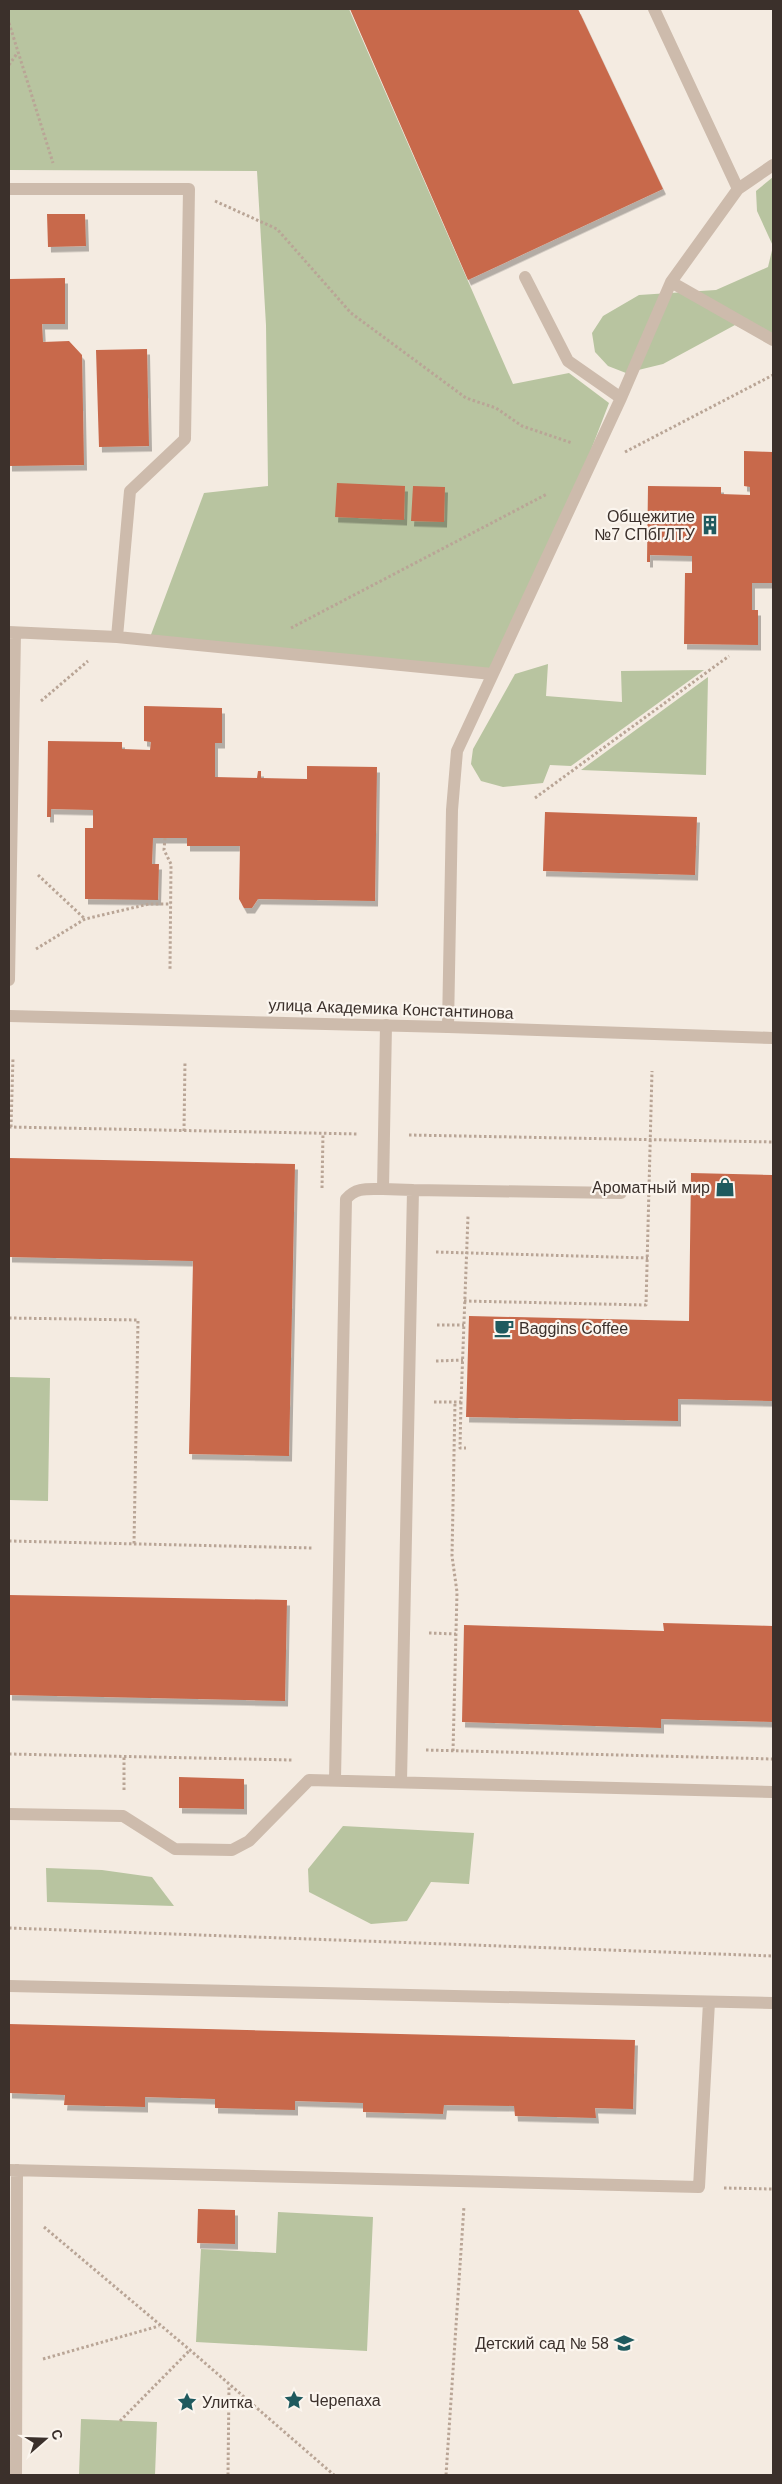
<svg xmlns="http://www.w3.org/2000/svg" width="782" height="2484" font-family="Arial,sans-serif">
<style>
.green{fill:#b8c4a0}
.building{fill:#c8694b;filter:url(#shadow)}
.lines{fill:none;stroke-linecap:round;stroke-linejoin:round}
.path{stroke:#b9a596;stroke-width:3;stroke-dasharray:2.5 2.5;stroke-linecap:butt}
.service{stroke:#cdbbac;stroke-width:12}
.minor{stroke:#cdbbac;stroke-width:12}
.labels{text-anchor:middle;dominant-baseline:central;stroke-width:4.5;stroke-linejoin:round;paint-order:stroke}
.poi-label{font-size:16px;fill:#3b302b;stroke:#fbf5ee;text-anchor:end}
.street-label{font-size:16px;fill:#3b302b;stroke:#fbf5ee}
</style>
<defs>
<filter id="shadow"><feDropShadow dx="3" dy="5.5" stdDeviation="0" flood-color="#0004"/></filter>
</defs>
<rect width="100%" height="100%" fill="#f4ebe1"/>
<path class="green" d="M 9,9 L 349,9 L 513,384 L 569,373 L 609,403 L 581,476 L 492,674 L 149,640 L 204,493 L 268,486 L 266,325 L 257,171 L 9,170 Z
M 773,177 L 773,344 L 735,325 L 663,364 L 626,373 L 608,366 L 595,352 L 592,333 L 603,316 L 639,295 L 716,290 L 768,267 L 773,246 L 757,211 L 756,191 Z
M 548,664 L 546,696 L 622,702 L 621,671 L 704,670 L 571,766 L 550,765 L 543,783 L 503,787 L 481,781 L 471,764 L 473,749 L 515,674 Z
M 708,677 L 706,775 L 581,770 Z
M 9,1377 L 50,1378 L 48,1501 L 9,1500 Z
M 343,1826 L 474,1833 L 469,1884 L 431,1882 L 407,1921 L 371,1924 L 309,1892 L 308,1869 Z
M 46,1868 L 102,1870 L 152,1877 L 174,1906 L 47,1902 Z
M 278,2212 L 373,2217 L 367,2351 L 196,2342 L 201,2249 L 276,2253 Z
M 81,2419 L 157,2422 L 155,2475 L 79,2475 Z"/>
<path class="building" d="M 350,9 L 578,9 L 663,189 L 468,280 Z
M 47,214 L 85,214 L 86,246 L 48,247 Z
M 65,278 L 65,324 L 42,324 L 43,342 L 69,341 L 82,355 L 84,465 L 9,466 L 9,279 Z
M 147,349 L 149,446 L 99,447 L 96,350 Z
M 744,451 L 773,452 L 773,583 L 752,583 L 752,610 L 758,610 L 758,645 L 684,644 L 685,573 L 692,573 L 692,556 L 650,555 L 650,562 L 647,562 L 648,486 L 721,487 L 721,494 L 750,495 L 750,487 L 744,486 Z
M 337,483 L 405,486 L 404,520 L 335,517 Z
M 413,486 L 445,487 L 444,522 L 411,521 Z
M 144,706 L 222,708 L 222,743 L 215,743 L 215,777 L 257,778 L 258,771 L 261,771 L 261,778 L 307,779 L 307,766 L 377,767 L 375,901 L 258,899 L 252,908 L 244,908 L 239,899 L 240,846 L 187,846 L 187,838 L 153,838 L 152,864 L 159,864 L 158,900 L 85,899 L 85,828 L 93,828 L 93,810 L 51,809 L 51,817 L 47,817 L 48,741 L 122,742 L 122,749 L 150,750 L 151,742 L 144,741 Z
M 545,812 L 697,817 L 695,875 L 543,871 Z
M 9,1158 L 295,1164 L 289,1456 L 189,1454 L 193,1261 L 9,1257 Z
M 691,1173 L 773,1175 L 773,1401 L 678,1399 L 678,1421 L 466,1417 L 469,1316 L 689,1321 Z
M 9,1595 L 287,1600 L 285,1701 L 9,1695 Z
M 663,1623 L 773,1626 L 773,1722 L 661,1719 L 661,1728 L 462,1722 L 464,1625 L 664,1631 Z
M 179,1777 L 244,1779 L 244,1809 L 179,1808 Z
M 9,2024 L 635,2040 L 633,2109 L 595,2108 L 596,2118 L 515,2116 L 514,2106 L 444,2105 L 443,2114 L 363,2112 L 363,2103 L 295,2101 L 295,2110 L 215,2108 L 215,2099 L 145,2097 L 145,2107 L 64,2105 L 65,2095 L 9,2093 Z
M 198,2209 L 235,2210 L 235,2244 L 197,2243 Z"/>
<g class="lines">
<path class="path" d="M 9,23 L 53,163
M 9,65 L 18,52
M 215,201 L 277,229 L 351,313 L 466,398 L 496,408 L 522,426 L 572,443
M 625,452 L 773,375
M 291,628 L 547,494
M 41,701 L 88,661
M 535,798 L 729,656
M 165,838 L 164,850 L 171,864 L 170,969
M 38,875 L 85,919
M 36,949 L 85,919 L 149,904 L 171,904
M 9,1127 L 358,1134
M 11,1127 L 13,1057
M 184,1131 L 185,1061
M 409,1135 L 773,1142
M 322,1188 L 323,1133
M 436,1252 L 648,1258
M 464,1301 L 646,1305 L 652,1071
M 9,1318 L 138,1320 L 134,1544
M 437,1325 L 464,1325
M 436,1361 L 463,1360
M 434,1402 L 461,1402 L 468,1216
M 461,1402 L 460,1448 L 466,1448
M 9,1541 L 313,1548
M 429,1633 L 456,1634
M 426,1750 L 773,1759
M 453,1751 L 457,1592 L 452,1556 L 455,1402
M 9,1754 L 292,1760
M 124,1790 L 124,1756
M 9,1928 L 773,1956
M 724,2188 L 772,2189
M 44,2227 L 190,2350 L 334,2475
M 43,2359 L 159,2326
M 120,2421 L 190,2350
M 228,2475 L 229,2385
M 446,2475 L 464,2206"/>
<path class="service" d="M 654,9 L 738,189
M 9,189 L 189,189 L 185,439 L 130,491 L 117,637
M 525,277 L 568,361 L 621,398
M 671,282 L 773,340
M 9,632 L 117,637 L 492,674
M 9,980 L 15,633
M 448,1027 L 452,810 L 457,751 L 621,398 L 671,282 L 738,189 L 773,165
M 383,1189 L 413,1190 L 401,1782
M 413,1190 L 621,1193
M 335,1780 L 346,1199 C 356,1187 368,1189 383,1189 L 386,1025
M 9,1814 L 123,1816 L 175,1849 L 232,1850 L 249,1841 L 309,1780 L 773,1792
M 9,1986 L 773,2003
M 9,2170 L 699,2187 L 709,2002
M 16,2475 L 17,2170"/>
<path class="minor" d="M 9,1016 L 448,1027 L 773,1038"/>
</g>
<defs>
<symbol id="building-bare" viewBox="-9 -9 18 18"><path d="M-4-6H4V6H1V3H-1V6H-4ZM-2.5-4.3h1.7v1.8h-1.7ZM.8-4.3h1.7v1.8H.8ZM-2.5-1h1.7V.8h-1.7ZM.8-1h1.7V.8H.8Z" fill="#1f5a5e" stroke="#fbf5ee" stroke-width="2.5" paint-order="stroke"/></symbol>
<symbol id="shop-bare" viewBox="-9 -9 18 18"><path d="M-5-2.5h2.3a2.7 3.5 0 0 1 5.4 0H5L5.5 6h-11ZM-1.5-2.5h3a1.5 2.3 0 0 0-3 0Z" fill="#1f5a5e" stroke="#fbf5ee" stroke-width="2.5" paint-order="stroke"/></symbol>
<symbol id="cafe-bare" viewBox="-9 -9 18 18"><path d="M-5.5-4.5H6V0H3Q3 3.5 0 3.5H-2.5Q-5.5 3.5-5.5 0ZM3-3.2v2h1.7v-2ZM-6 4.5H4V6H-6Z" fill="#1f5a5e" stroke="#fbf5ee" stroke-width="2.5" paint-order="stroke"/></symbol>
<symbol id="school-bare" viewBox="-9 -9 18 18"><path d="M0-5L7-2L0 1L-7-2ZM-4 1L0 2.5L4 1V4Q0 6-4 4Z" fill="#1f5a5e" stroke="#fbf5ee" stroke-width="2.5" paint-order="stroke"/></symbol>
<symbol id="sight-bare" viewBox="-9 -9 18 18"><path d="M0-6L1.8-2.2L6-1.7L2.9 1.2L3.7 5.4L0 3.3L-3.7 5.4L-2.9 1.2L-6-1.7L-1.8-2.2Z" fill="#1f5a5e" stroke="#fbf5ee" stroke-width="2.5" paint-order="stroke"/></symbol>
</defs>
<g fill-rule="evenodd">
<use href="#building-bare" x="696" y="511" width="28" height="28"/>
<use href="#shop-bare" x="711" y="1173" width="28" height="28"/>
<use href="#cafe-bare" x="490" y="1314" width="28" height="28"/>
<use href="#school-bare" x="610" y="2329" width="28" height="28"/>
<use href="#sight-bare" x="280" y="2386" width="28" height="28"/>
<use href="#sight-bare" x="173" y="2388" width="28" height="28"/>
</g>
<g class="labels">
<g class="poi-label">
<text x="695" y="516">Общежитие<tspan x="695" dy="18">№7 СПбГЛТУ</tspan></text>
<text x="710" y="1187">Ароматный мир</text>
<text x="519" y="1328" text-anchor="start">Baggins Coffee</text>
<text x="609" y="2343">Детский сад № 58</text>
<text x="309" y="2400" text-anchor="start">Черепаха</text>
<text x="202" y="2402" text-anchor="start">Улитка</text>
</g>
<g class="street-label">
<text transform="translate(391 1009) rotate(2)">улица Академика Константинова</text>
</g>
</g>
<rect width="782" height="2484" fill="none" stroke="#3b302b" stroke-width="20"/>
<g transform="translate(45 2439) rotate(70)" stroke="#fbf5ee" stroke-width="4" paint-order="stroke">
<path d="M0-4L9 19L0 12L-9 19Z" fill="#3b302b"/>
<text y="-8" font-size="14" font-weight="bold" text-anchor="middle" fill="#3b302b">С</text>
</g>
</svg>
